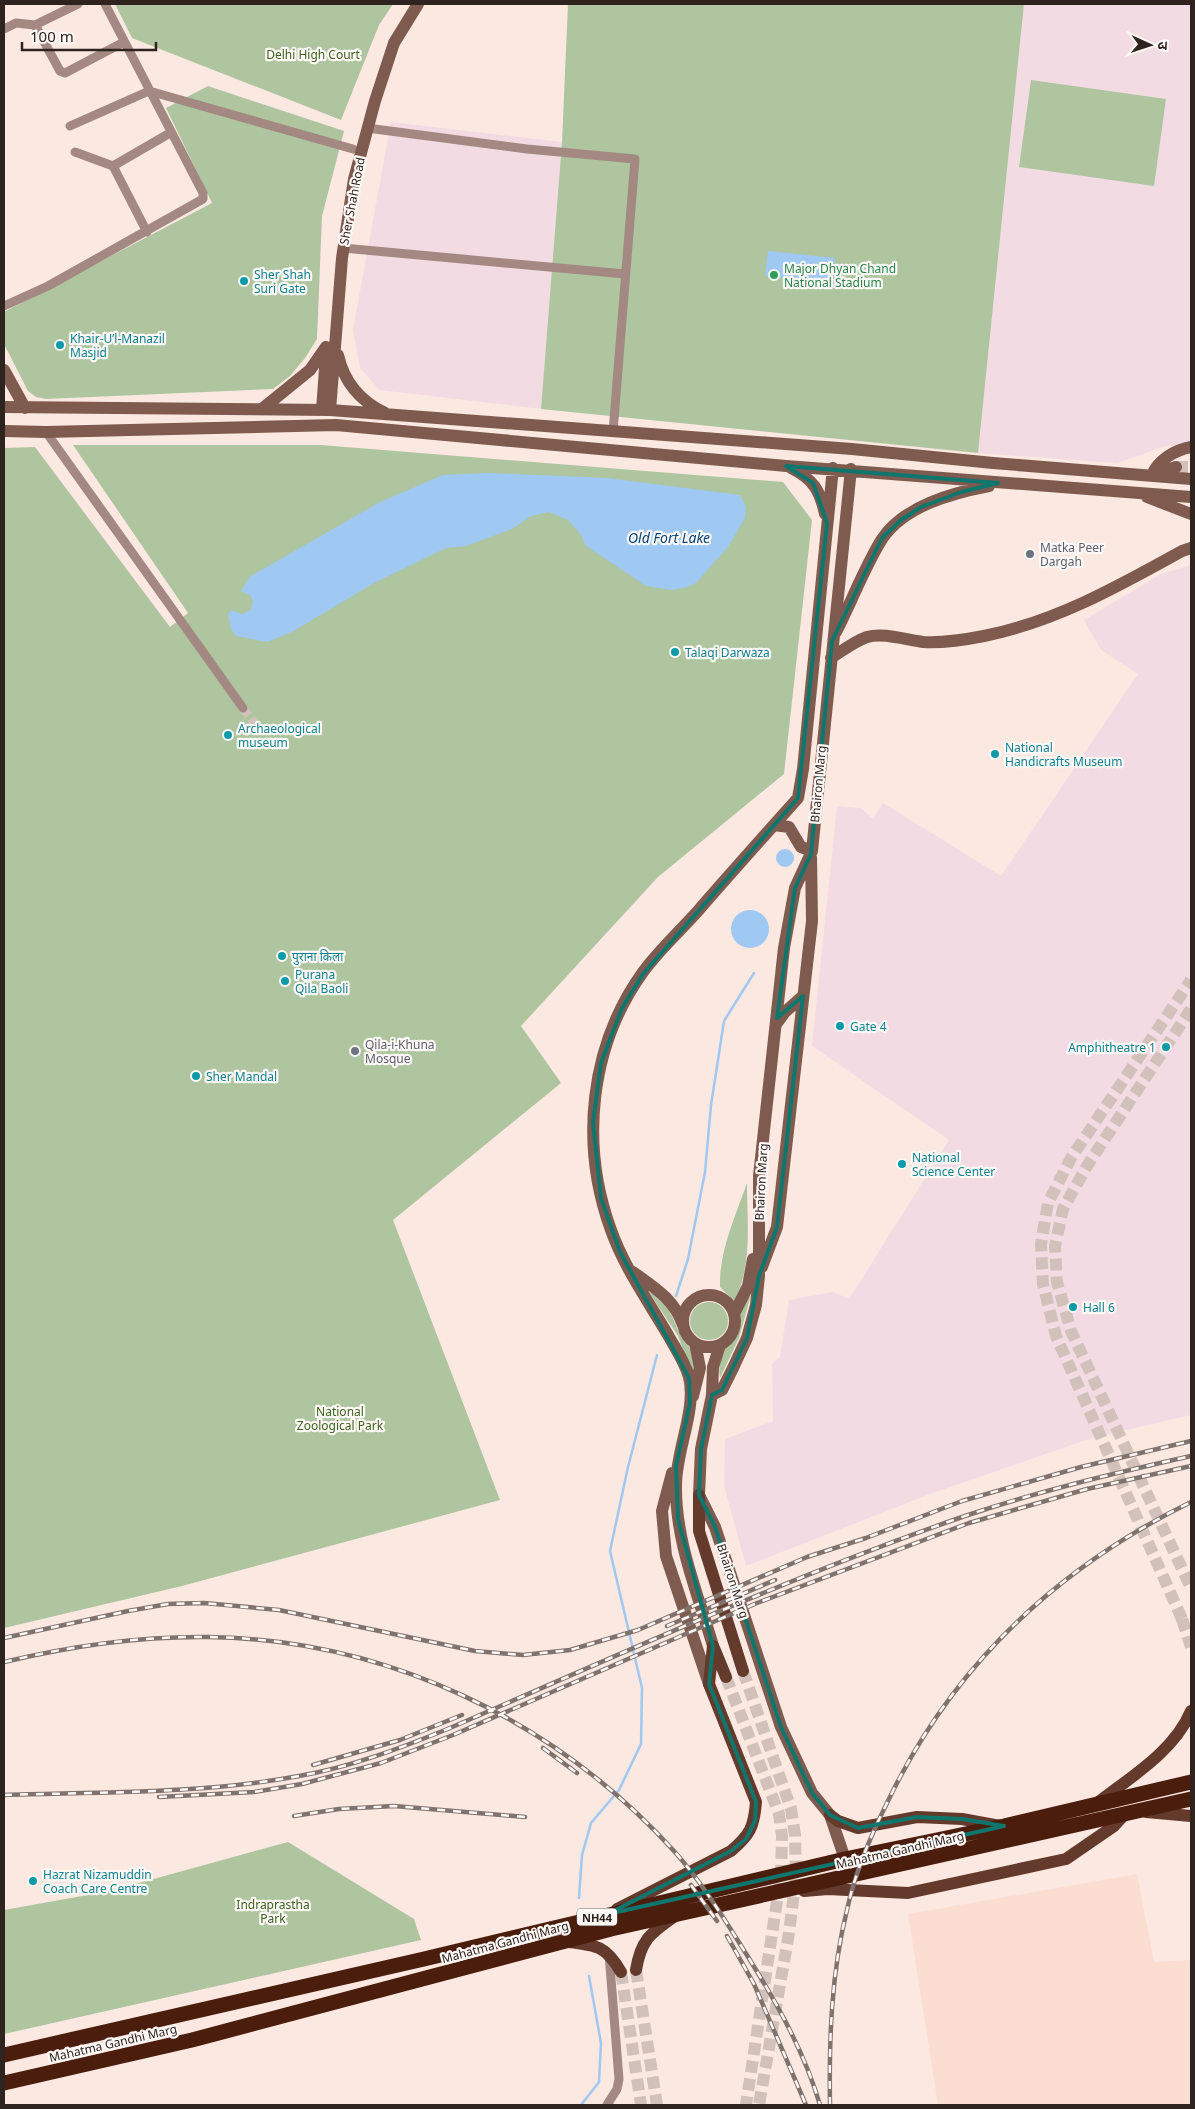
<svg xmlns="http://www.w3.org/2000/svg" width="1195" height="2109" font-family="'Noto Sans','Noto Sans Devanagari',sans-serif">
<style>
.commercial{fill:#f3dbe4}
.built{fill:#fcddd1}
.green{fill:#aec5a0}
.water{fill:#9fc8f2}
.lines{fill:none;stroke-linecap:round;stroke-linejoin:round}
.stream{stroke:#9fc8f2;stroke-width:2.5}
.street-tunnel{stroke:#d2c1ba;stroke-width:9;stroke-dasharray:9 4.5;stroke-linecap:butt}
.secondary-tunnel{stroke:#d2c1ba;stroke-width:12;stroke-dasharray:12 6;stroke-linecap:butt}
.primary-tunnel{stroke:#d2c1ba;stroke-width:12;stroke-dasharray:12 6;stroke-linecap:butt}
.street{stroke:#a38981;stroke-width:9}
.secondary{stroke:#7e5b4e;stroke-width:12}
.primary{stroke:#633a2b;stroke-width:12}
.highway{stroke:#4b1d0c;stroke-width:15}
.rail-casing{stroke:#80726d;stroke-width:4.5}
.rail{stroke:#fef8f6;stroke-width:2.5;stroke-dasharray:8;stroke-linecap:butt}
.marked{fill:none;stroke:#0f766e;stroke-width:4;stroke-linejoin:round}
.leisure-dot{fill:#2e9e5b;stroke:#fef8f6;stroke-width:2}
.culture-dot{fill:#0f9aa8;stroke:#fef8f6;stroke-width:2}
.worship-dot{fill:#6b7280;stroke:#fef8f6;stroke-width:2}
.labels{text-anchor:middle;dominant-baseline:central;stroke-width:4.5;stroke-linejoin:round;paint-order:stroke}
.shield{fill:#fef8f6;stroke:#6c6360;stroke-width:1}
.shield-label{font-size:11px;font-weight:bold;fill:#2e231f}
.park-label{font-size:12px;fill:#3c621f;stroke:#fef8f6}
.street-label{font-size:12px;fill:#2e231f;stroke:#fef8f6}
.leisure-label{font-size:12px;fill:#27864d;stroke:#fef8f6;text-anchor:start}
.culture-label{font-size:12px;fill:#0d838f;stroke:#fef8f6;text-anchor:start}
.worship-label{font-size:12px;fill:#5b616d;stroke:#fef8f6;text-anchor:start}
.water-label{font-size:14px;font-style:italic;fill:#034377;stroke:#fef8f6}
</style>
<rect width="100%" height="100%" fill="#fbe8e1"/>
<path class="commercial" d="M 1024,4 L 1191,4 L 1191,445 L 1166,446 L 1117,463 L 978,453 Z
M 391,122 L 562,142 L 541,409 L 380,390 L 360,368 L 353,330 Z
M 1191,565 L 1191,1415 L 1092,1438 L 930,1494 L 746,1566 L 724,1486 L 725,1439 L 773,1421 L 772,1364 L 780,1357 L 789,1300 L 833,1292 L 849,1299 L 949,1140 L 812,1046 L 837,806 L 861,808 L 873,819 L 883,803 L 1001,876 L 1138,674 L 1101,650 L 1084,620 L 1161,574 Z"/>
<path class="built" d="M 1137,1874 L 1154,1962 L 1191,1960 L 1191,2105 L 938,2105 L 908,1914 Z"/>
<path class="green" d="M 115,4 L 393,4 L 379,25 L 341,120 L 132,38 Z
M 568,4 L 1024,4 L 978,453 L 541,409 L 562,142 Z
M 1031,80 L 1166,99 L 1154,186 L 1019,167 Z
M 208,86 L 344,131 L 322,216 L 317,339 L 305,358 L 290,376 L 273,389 L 46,399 L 36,397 L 28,391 L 4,344 L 4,312 L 212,203 L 166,108 Z
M 73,445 L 321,445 L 783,482 L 812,520 L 784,774 L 658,877 L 521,1026 L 561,1083 L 393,1220 L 500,1500 L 182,1586 L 4,1628 L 4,448 L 35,447 L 170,627 L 188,613 Z
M 747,1183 C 747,1221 753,1266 734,1301 L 720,1287 C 719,1251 735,1217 747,1183 Z
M 648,1291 C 667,1301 672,1316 680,1334 C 683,1342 692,1347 694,1357 C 695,1363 694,1371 693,1377 L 678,1336 Z
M 751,1295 L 739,1338 L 720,1378 C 718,1367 720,1354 727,1345 C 730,1342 734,1340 736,1337 C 745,1325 733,1309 751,1295 Z
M690 1321a19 19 0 1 1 38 0a19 19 0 1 1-38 0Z
M 288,1842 L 414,1919 L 421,1940 L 4,2034 L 4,1910 L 110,1891 Z"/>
<path class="water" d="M 768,251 L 835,258 L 832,283 L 765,276 Z
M 488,473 L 607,478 L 740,495 L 746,507 L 745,518 L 728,547 L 696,583 L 684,588 L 671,590 L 646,586 L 585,545 L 582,536 L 568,520 L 549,512 L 531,516 L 512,529 L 466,546 L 446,548 L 374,583 L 292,632 L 267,642 L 236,636 L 231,629 L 228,614 L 232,610 L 242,614 L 251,610 L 253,601 L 251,596 L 241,591 L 251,576 L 380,502 L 443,475 Z
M776 858a9 9 0 1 1 18 0a9 9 0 1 1-18 0Z
M731 929a19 19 0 1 1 38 0a19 19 0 1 1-38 0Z"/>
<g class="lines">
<path class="stream" d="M 676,1296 L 688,1259 L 705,1172 L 711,1105 L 724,1021 L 754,973
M 579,1898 L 582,1855 L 591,1823 L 619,1790 L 641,1744 L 642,1688 L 610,1551 L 628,1467 L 657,1355
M 581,2105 L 599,2082 L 601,2043 L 589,1976"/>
<path class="street-tunnel" d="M 243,708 L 254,723"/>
<path class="secondary-tunnel" d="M 1176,467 L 1191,467
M 1191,1009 L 1087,1166 L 1063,1209 L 1055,1246 L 1057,1282 L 1071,1331 L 1191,1588
M 1182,1619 L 1056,1336 L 1043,1284 L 1041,1244 L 1048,1203 L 1071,1158 L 1191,980"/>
<path class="primary-tunnel" d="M 1182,1619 L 1191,1647
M 743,1671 L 791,1809 L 795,1835 L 796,1876 L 789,1933 L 759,2105
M 726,1677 L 779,1814 L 782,1836 L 781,1875 L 746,2105
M 636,1970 L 657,2105
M 621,1972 L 641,2105"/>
<path class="street" d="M 78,4 L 35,25 L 60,71 L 65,73 L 124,42
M 4,29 L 16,23 L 35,25
M 70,126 L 149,91 L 353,149
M 367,128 L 527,149 L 635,159 L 613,432
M 75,152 L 113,166
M 147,232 L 113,166 L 170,133
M 343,248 L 625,274
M 4,306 L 48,286 L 203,199 L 203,193 L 105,4
M 46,432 L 243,708
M 607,2105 L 617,2089 L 619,2079 L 609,1954"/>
<path class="secondary" d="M 338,355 C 344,382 360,401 385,413
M 4,370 L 25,408
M 4,407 L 330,410 L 852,449 L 993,463 L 1191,479
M 262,409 L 310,370 L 326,347
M 322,410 L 326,355
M 330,410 L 342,258 L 354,179 L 375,101 L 394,43 L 418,4
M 4,431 L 46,432 L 336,425 L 786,466 L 1191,497
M 791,468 C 813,479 820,490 825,514
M 1157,474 L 1176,467
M 1152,475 C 1158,460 1175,450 1191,447
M 1147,497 L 1191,514
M 836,632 C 851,603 865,566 882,539 C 904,506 952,493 989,486
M 831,658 C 842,651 855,641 867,637 C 883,632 906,640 923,642 C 944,643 964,640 984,636 C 1055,622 1119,586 1182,551 L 1191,548
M 774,825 L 789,827 L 801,847 L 812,851
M 777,1023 L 785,1012 L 803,996
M 762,1267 L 777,1227 L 812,921 L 811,857
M 633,1272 C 655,1288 674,1299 683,1325
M683 1321a26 26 0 1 1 52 0a26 26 0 1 1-52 0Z
M 734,1314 L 748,1286 L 753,1259
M 720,1345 L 713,1367 L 712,1395 L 701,1449 L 699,1495 L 715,1527 L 781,1727 L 812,1793 L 830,1815 L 845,1859
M 712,1395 L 722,1390 L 733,1368 L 747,1338 L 756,1305 L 759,1276 L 759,1176 L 784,948 L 795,888 L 812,851 L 851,469
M 693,1396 L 700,1368 L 695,1343
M 672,1473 L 662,1511 L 666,1556 L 709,1684
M 713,1646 C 698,1594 675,1540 676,1485 C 676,1450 697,1409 689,1377 C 685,1362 675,1348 668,1335 C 648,1301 624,1267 611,1230 C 580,1145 589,1047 643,972 C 659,950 679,932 697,912 C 730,874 764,836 798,798 L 803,769 L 833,468"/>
<path class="primary" d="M 699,1495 L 699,1531 L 743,1671
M 714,1648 L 726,1677
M 1096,1804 C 1129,1778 1174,1752 1191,1711
M 1146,1812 L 1191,1816
M 830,1815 L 838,1821 L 858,1828 L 917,1817 L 962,1819 L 1000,1826
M 804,1891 L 828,1889 L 908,1893 L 1066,1859 L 1114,1826 L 1125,1814
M 617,1909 L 731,1851 C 750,1835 754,1827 756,1802 L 709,1684 L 713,1646
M 568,1942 C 597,1945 606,1946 621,1972
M 636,1970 C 641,1939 651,1933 675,1916"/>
<path class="highway" d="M 4,2055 L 424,1959 L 845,1859 L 1004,1826 L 1191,1782
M 4,2083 L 192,2040 L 611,1929 L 1191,1799"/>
<defs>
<path id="rail" d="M 667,1626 L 775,1580
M 4,1638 L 128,1611 L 168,1604 L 204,1603 L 279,1610 L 475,1651 L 523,1655 L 570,1650 L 638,1630 L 807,1557 L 866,1538 L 962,1501 L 1081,1467 L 1191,1441
M 4,1662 C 71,1646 139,1636 208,1637 C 386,1639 555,1720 674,1851 C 699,1879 720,1912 740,1944 C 772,1995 803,2047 820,2105
M 543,1748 L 577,1773
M 313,1765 L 400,1740 L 462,1715
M 4,1795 C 102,1792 202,1794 299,1776 C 351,1767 401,1748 450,1728 C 621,1654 789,1577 965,1516 C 1039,1491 1115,1473 1191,1456
M 159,1797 L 254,1792 L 302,1784 L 381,1763 L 453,1735 L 757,1603 L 969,1523 L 1087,1489 L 1191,1466
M 294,1816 L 339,1809 L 394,1806 L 525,1817
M 691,1885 L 717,1921
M 727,1936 L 754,1984 L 806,2105
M 830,2105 C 829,2040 831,1974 847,1910 C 855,1872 871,1835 888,1801 C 953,1665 1057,1568 1191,1502"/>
</defs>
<use href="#rail" class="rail-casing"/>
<use href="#rail" class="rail"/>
</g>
<path class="marked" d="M 786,466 L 998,483 L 961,492 L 921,507 L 901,520 L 882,538 L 832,641 L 811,854 L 795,888 L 777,1018 L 803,996 L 777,1227 L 759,1276 L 747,1338 L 722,1390 L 712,1395 L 701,1449 L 699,1495 L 715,1527 L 781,1727 L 812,1793 L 830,1815 L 858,1828 L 917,1817 L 962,1819 L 1004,1826 L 608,1914 L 731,1851 L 746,1839 L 755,1821 L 756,1802 L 709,1684 L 713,1646 L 678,1519 L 676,1466 L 690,1403 L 689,1378 L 620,1252 L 601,1198 L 593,1122 L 601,1063 L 622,1008 L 643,974 L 798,798 L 827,523 L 813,483 Z"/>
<circle class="leisure-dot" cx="774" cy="275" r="5"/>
<g class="culture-dot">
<circle cx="244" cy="281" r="5"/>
<circle cx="60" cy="345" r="5"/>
<circle cx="675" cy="652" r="5"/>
<circle cx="228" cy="735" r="5"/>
<circle cx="995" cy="754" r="5"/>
<circle cx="282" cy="956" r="5"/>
<circle cx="285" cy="981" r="5"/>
<circle cx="840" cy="1026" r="5"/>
<circle cx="1166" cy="1047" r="5"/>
<circle cx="196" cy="1076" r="5"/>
<circle cx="902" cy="1164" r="5"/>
<circle cx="1073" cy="1307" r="5"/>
<circle cx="33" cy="1881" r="5"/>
</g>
<g class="worship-dot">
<circle cx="1030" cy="554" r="5"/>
<circle cx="355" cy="1051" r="5"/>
</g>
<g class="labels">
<rect class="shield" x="577" y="1908.5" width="40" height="17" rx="4"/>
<g class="shield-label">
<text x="597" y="1917">NH44</text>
</g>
<g class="park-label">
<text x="313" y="54">Delhi High Court</text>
<text x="340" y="1411">National<tspan x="340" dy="14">Zoological Park</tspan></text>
<text x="273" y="1904">Indraprastha<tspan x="273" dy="14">Park</tspan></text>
</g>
<g class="street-label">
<text transform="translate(352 201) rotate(-79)">Sher Shah Road</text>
<text transform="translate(818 784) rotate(-85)">Bhairon Marg</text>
<text transform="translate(761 1182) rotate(-87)">Bhairon Marg</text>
<text transform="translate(733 1581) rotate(72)">Bhairon Marg</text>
<text transform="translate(900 1850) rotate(-13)">Mahatma Gandhi Marg</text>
<text transform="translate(505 1942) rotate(-15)">Mahatma Gandhi Marg</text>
<text transform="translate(113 2043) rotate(-13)">Mahatma Gandhi Marg</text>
</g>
<g class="leisure-label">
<text x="784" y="268">Major Dhyan Chand<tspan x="784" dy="14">National Stadium</tspan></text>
</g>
<g class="culture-label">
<text x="254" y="274">Sher Shah<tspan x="254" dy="14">Suri Gate</tspan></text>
<text x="70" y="338">Khair-U’l-Manazil<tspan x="70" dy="14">Masjid</tspan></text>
<text x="685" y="652">Talaqi Darwaza</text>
<text x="238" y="728">Archaeological<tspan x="238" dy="14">museum</tspan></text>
<text x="1005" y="747">National<tspan x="1005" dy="14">Handicrafts Museum</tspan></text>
<text x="292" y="956">पुराना किला</text>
<text x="295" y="974">Purana<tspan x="295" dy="14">Qila Baoli</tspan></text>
<text x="850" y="1026">Gate 4</text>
<text x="1156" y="1047" text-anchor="end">Amphitheatre 1</text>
<text x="206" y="1076">Sher Mandal</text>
<text x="912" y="1157">National<tspan x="912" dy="14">Science Center</tspan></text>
<text x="1083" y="1307">Hall 6</text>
<text x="43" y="1874">Hazrat Nizamuddin<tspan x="43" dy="14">Coach Care Centre</tspan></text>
</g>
<g class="worship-label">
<text x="1040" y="547">Matka Peer<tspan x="1040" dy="14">Dargah</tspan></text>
<text x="365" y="1044">Qila-i-Khuna<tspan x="365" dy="14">Mosque</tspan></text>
</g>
<g class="water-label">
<text x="669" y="537">Old Fort Lake</text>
</g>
</g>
<rect width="1195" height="2109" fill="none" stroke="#2e231f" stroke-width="10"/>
<g transform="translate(1150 45) rotate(93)" stroke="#fef8f6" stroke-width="4" paint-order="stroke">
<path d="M0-4L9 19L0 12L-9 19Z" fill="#2e231f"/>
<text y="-8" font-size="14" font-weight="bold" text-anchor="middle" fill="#2e231f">उ</text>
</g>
<path d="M22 42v8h134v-8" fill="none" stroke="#2e231f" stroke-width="2.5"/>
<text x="30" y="42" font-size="15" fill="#2e231f" stroke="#fef8f6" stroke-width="4" paint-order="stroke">100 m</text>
</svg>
